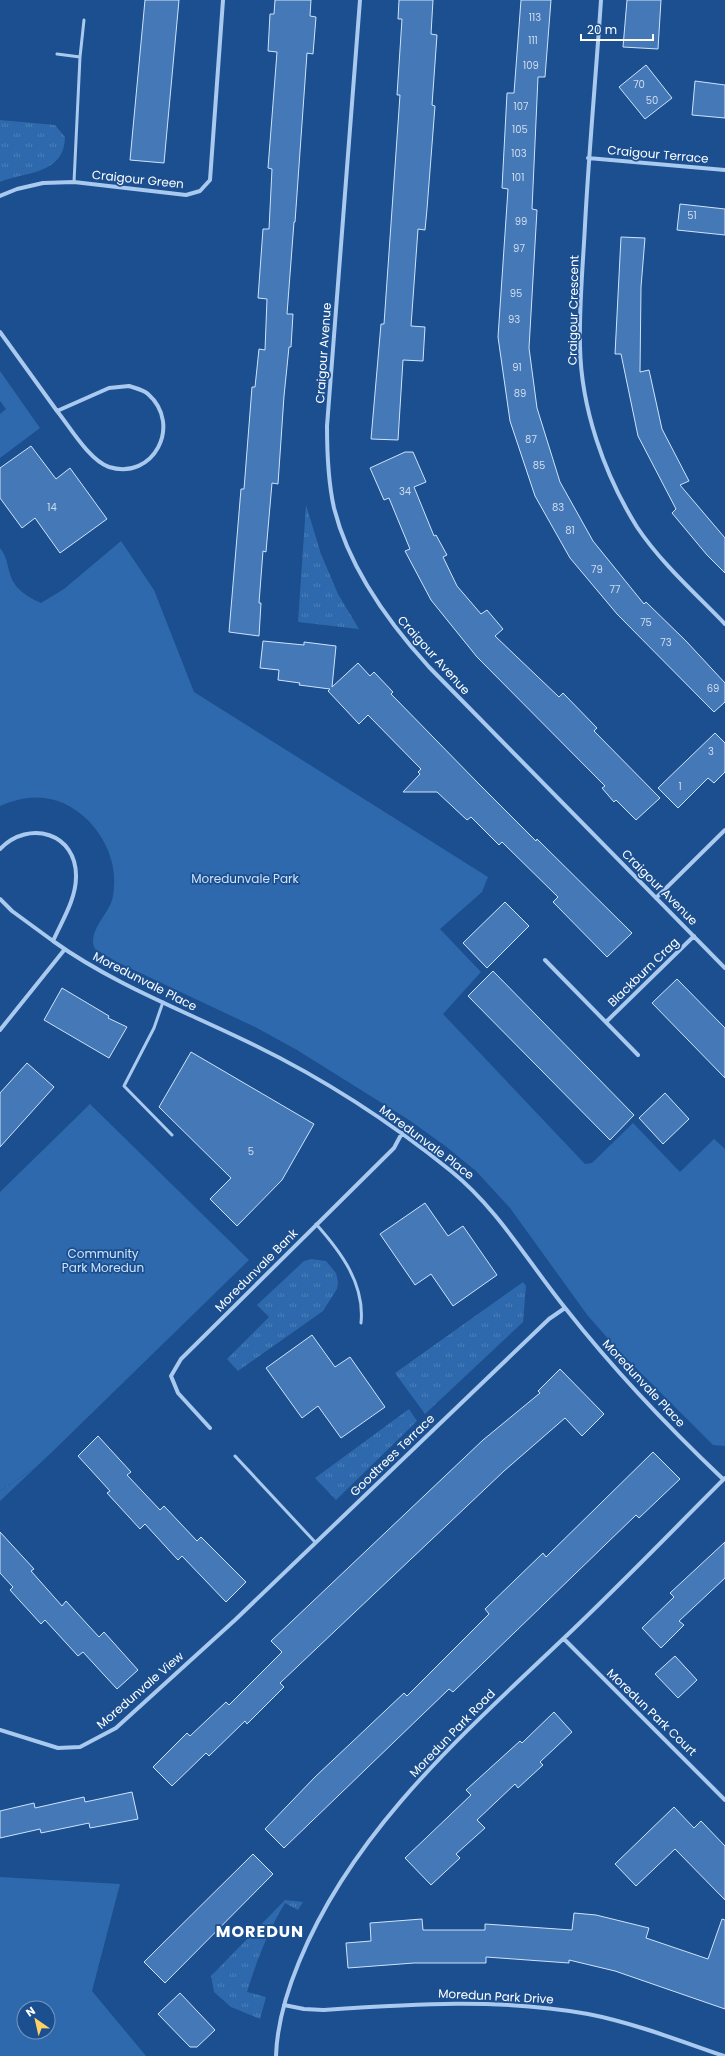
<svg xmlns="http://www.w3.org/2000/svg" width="725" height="2056" font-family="Poppins,sans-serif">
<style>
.grass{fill:url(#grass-tufts)}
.park{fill:#2e69ad;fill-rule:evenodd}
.building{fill:#4478b7;stroke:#cfe3fa}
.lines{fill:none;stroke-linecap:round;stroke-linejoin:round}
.service{stroke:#a9c9ee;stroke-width:3}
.minor{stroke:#a9c9ee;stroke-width:4}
.labels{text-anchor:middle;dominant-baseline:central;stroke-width:3.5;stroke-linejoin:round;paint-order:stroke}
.number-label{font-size:10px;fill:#d0dded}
.street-label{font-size:12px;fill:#fff;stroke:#1b4f8f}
.park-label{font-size:12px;fill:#cfe3fa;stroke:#1b4f8f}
.district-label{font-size:16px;font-weight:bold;letter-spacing:1px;fill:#fff;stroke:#1b4f8f}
</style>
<defs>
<pattern id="grass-tufts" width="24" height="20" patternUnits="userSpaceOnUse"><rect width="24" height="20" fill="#2e69ad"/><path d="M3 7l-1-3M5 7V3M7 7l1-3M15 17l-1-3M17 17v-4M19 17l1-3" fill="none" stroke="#4d80b9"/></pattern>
</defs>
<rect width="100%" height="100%" fill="#1b4f8f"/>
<path class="grass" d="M 0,120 L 55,125 L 65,137 C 64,175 27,171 0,182 Z
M 306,505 L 321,554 L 338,594 L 359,629 L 298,622 Z
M 311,1259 L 326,1261 L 336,1273 L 338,1282 L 337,1289 L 323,1311 L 238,1371 L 227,1359 L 269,1317 L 257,1305 L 304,1261 Z
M 523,1282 L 526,1286 L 523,1322 L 425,1414 L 395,1373 Z
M 409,1409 L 417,1421 L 336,1500 L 315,1478 Z
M 36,1467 L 0,1501 L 0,1491 Z
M 285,1900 L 303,1902 L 298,1910 L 285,1903 C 268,1931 257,1960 247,1992 L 266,1997 L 260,2019 L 231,2007 L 214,1992 L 211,1976 Z"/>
<path class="park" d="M 0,371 L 40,428 L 0,458 L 0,414 L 6,409 L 0,401 Z
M 121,541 L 154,590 L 194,692 L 488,877 L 482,892 L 440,929 L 481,972 L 443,1014 L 585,1164 L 592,1163 L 633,1123 L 680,1172 L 714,1139 L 725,1149 L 725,1446 L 713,1445 L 620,1352 L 588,1316 L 510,1208 L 476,1171 L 444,1145 L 409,1120 L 297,1050 L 257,1028 L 117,962 L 95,949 C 87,934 105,917 111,903 C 113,898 114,891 114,885 C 117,846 84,802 44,798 C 28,796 14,800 0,806 L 0,548 C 7,557 7,564 10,574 C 14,589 28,597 41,603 L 64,589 Z
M 90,1104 L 249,1260 L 52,1452 L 36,1467 L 0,1491 L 0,1192 Z
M 0,1877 L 120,1884 L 92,1991 L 146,2056 L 0,2056 ZM 24,2008 L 48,2008 L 48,2032 L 24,2032 Z"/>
<path class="building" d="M 145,0 L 179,0 L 164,163 L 130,160 Z
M 275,0 L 311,0 L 310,16 L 316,17 L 313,54 L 307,53 L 295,222 L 294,222 L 287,314 L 293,314 L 291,347 L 289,347 L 284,396 L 278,484 L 272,483 L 266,552 L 263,551 L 259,603 L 261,603 L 259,636 L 229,632 L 241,489 L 244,489 L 252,387 L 255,387 L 259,349 L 265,350 L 267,299 L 258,298 L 263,229 L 269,229 L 272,169 L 268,168 L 277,52 L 268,51 L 270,14 L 274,14 Z
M 399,0 L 433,0 L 431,34 L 437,35 L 432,105 L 435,106 L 427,209 L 425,230 L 418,229 L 411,326 L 425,327 L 423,361 L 403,360 L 398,440 L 371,439 L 381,324 L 384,324 L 400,95 L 397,95 L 402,19 L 398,19 Z
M 521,0 L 551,0 L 545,77 L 538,77 L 532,209 L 537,210 L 529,348 L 537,408 L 560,482 L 593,541 L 644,604 L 646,602 L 686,641 L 725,683 L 725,702 L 714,712 L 617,614 L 570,558 L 535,496 L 510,421 L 498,337 L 508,189 L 502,188 L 507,93 L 514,93 Z
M 627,0 L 661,0 L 658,49 L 623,47 Z
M 646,65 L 672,98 L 645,119 L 619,87 Z
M 695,81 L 725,85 L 725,118 L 692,115 Z
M 680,204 L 725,209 L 725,235 L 677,230 Z
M 621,237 L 645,238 L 641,287 L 640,372 L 649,370 L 662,429 L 689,481 L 680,485 L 725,538 L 725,573 L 707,555 L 672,513 L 676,509 L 638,436 L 621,354 L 615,354 Z
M 31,446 L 56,479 L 70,468 L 107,519 L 60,553 L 35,518 L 22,528 L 0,498 L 0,468 Z
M 405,452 L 413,452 L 426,482 L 414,487 L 434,536 L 436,535 L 447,555 L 443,557 L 457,586 L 481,614 L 487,610 L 503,629 L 495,636 L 559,697 L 563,693 L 597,728 L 594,731 L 660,798 L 636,820 L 616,800 L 614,802 L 602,788 L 605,786 L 477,657 L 431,600 L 405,551 L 410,549 L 389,498 L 384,500 L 370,468 Z
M 263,641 L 304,645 L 304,642 L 336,646 L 332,687 L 358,663 L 370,676 L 374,672 L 393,692 L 391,694 L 477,782 L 536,841 L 537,839 L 632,933 L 607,957 L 553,902 L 558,897 L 502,842 L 499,845 L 471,817 L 467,820 L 437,792 L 403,792 L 420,774 L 418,772 L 421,769 L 368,715 L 359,724 L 328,691 L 330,689 L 299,685 L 300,683 L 278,680 L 279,670 L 260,668 Z
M 715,733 L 725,743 L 725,772 L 714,783 L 708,778 L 678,808 L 658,788 Z
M 505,902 L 529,926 L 487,968 L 463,943 Z
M 493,971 L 634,1115 L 610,1140 L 468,996 Z
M 677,979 L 725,1028 L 725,1078 L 652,1003 Z
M 62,988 L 109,1016 L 108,1018 L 127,1027 L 109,1058 L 44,1020 Z
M 191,1052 L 314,1124 L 282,1180 L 237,1226 L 210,1199 L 231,1178 L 159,1107 Z
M 27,1063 L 54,1087 L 0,1147 L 0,1093 Z
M 665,1093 L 689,1119 L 663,1144 L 639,1118 Z
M 425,1203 L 448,1236 L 463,1226 L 497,1275 L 453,1306 L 431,1274 L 415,1285 L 380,1234 Z
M 312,1335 L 335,1367 L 350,1357 L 385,1407 L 341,1438 L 318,1406 L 302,1418 L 266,1368 Z
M 560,1369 L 604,1414 L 582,1436 L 565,1418 L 504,1471 L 280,1683 L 284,1687 L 247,1724 L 245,1721 L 209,1756 L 206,1753 L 172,1786 L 153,1767 L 187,1733 L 190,1736 L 226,1702 L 229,1705 L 282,1652 L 271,1641 L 483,1440 L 540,1393 L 538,1391 Z
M 98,1436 L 131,1472 L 127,1475 L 160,1510 L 164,1506 L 197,1541 L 201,1537 L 246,1582 L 226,1602 L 182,1556 L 178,1560 L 145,1524 L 140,1529 L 107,1493 L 110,1491 L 78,1456 Z
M 653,1452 L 680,1479 L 639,1518 L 636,1515 L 453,1692 L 449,1689 L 284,1848 L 265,1829 L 315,1777 L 404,1693 L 407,1696 L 489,1614 L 485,1609 L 543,1553 L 546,1557 Z
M 0,1532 L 34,1569 L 31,1571 L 62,1606 L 66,1601 L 99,1637 L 104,1632 L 138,1670 L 117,1689 L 83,1652 L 78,1656 L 45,1620 L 41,1624 L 10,1590 L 13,1587 L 0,1573 Z
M 725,1542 L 725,1578 L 679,1621 L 684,1625 L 661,1648 L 642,1628 L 674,1597 L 670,1593 Z
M 675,1656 L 697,1680 L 678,1698 L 655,1674 Z
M 554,1712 L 572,1732 L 540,1762 L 543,1765 L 518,1788 L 515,1784 L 477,1820 L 485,1828 L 456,1854 L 460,1858 L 431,1885 L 405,1858 L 471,1795 L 466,1790 L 520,1741 L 522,1743 Z
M 132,1792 L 138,1819 L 90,1828 L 89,1823 L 41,1833 L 40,1829 L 0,1838 L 0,1811 L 34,1803 L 35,1808 L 84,1797 L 85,1802 Z
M 674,1807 L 694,1828 L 701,1821 L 725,1846 L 725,1900 L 675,1849 L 636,1886 L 615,1864 Z
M 253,1854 L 273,1874 L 165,1983 L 144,1962 Z
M 574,1913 L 596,1915 L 649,1928 L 646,1938 L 708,1959 L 722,1919 L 725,1920 L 725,2009 L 615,1971 L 569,1960 L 569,1963 L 486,1957 L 486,1963 L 414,1963 L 348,1968 L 346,1943 L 371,1941 L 370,1923 L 422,1919 L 423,1930 L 485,1930 L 485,1924 L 572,1930 Z
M 180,1993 L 215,2030 L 197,2047 L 190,2047 L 158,2014 Z"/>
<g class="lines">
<path class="service" d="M 57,54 L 80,57
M 74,182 L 80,57 L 84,20
M 163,1002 L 154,1028 L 124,1086 L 172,1135
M 316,1224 C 341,1252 365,1284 361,1323
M 235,1456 L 315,1542"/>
<path class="minor" d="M 360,0 L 327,426 C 327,454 328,481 334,508 C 349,568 388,622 429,667 L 725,968
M 601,0 C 596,75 589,150 585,225 C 583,265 579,305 580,346 C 581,408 604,474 637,527 C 661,563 695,593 725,624
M 588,158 L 725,170
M 0,196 L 17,189 L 43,183 L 74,182 L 186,195 L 200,191 L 210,180 L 223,0
M 0,332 L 57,411
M 129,386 C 135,388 144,390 148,394 C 183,425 153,481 109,467 C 89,460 70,427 57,411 L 109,388 Z
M 0,849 C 29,819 77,833 76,877 C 76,899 62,921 53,941 L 12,911 L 0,899
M 656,898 L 725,830
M 53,941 C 113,984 182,1010 248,1042 C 319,1076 389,1121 451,1171 C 498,1209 528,1262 566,1309 C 614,1370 667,1426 723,1479
M 545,960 L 638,1055
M 606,1022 L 694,936
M 0,1030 L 65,949
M 210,1428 L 178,1393 L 171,1376 L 181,1359 L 394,1148 L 402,1133
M 564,1639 L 725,1800
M 0,1730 L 58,1748 L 80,1747 L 116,1728 L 235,1620 L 549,1319 L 565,1308
M 284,2005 L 304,2009 L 323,2010 C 412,2004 500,1998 588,2014 C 634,2023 680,2041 724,2056
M 276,2056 C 277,2024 287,1991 299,1962 C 353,1830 462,1735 563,1639 C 618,1587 671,1532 725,1478"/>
</g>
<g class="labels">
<g class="number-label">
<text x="535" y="17">113</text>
<text x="533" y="40">111</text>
<text x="531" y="65">109</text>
<text x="639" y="84">70</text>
<text x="652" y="100">50</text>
<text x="521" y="106">107</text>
<text x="520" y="129">105</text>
<text x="519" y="153">103</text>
<text x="518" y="177">101</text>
<text x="692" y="215">51</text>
<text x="521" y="221">99</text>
<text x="519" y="248">97</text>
<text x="516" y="293">95</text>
<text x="514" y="319">93</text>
<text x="517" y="367">91</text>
<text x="520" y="393">89</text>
<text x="531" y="439">87</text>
<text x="539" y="465">85</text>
<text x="405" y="491">34</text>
<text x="52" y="507">14</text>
<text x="558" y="507">83</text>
<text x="570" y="530">81</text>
<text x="597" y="569">79</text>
<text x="615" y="589">77</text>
<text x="646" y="622">75</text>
<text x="666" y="642">73</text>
<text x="713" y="688">69</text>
<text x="711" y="751">3</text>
<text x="680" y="786">1</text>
<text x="251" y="1151">5</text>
</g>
<g class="street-label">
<text transform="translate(658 154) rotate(5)">Craigour Terrace</text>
<text transform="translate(138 179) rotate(6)">Craigour Green</text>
<text transform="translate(573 310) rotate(-89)">Craigour Crescent</text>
<text transform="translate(323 353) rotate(-86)">Craigour Avenue</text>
<text transform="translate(434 655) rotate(48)">Craigour Avenue</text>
<text transform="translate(660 887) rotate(45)">Craigour Avenue</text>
<text transform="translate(643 972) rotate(-44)">Blackburn Crag</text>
<text transform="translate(145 981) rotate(27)">Moredunvale Place</text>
<text transform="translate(427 1142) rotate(37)">Moredunvale Place</text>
<text transform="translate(256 1270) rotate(-45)">Moredunvale Bank</text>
<text transform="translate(644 1383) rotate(47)">Moredunvale Place</text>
<text transform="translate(392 1455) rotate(-44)">Goodtrees Terrace</text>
<text transform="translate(140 1690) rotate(-41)">Moredunvale View</text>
<text transform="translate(652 1712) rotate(44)">Moredun Park Court</text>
<text transform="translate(452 1733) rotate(-46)">Moredun Park Road</text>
<text transform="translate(496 1996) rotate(3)">Moredun Park Drive</text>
</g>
<g class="park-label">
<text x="245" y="878">Moredunvale Park</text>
<text x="103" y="1253">Community<tspan x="103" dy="14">Park Moredun</tspan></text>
</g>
<g class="district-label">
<text x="260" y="1931">MOREDUN</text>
</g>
</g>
<g transform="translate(36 2020) rotate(326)"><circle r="19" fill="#1b4f8f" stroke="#7695bc"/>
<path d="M0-3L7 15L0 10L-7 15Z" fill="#ffd166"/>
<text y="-6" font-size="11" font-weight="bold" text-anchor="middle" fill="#ffffff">N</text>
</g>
<path d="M581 34v6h72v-6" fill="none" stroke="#ffffff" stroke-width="2"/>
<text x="587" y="34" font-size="12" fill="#ffffff" stroke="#1b4f8f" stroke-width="3" paint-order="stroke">20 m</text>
</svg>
